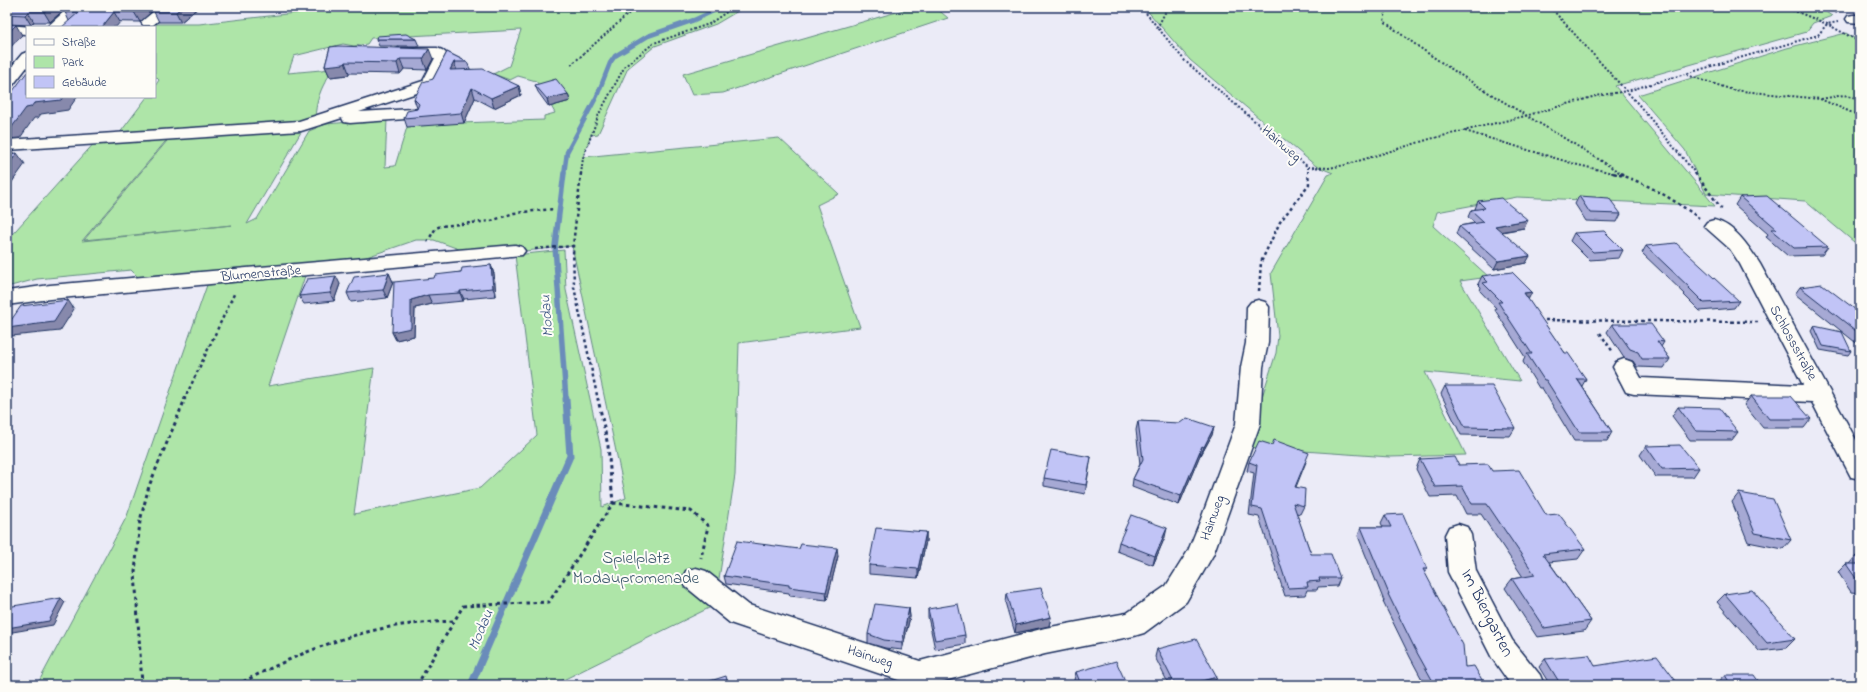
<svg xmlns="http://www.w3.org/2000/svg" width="1867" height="692" font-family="'Indie Flower',sans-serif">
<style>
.green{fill:#aee5a8;stroke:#648a83}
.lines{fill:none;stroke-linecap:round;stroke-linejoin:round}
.stream-far2{stroke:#6a8cba;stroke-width:4.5}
.stream-far1{stroke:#6a8cba;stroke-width:5.5}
.stream{stroke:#6a8cba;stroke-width:7}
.minor-casing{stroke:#1b2f5e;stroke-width:3}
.path-far2{stroke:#1b2f5e;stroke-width:2;stroke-dasharray:2 2;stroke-linecap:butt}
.path-far1{stroke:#1b2f5e;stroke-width:2.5;stroke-dasharray:3 3;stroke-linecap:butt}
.path{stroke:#1b2f5e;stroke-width:3;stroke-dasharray:3.5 3.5;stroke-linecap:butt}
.minor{fill:#fdfcf7;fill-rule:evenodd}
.wall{fill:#a6a9d4;stroke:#1b2f5e}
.shaded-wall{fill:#8789ac;stroke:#1b2f5e}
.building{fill:#c1c4f6;stroke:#1b2f5e}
.labels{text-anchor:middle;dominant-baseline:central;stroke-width:4;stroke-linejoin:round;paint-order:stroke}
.street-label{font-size:14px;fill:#1b2f5e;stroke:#fdfcf7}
.water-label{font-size:15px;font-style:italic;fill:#3c5684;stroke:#fdfcf7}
.near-park-label{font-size:17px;fill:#405c70;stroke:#fdfcf7}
.near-street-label{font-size:17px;fill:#1b2f5e;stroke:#fdfcf7}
</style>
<rect width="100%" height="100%" fill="#ebebf7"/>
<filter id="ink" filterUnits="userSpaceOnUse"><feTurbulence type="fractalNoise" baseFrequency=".025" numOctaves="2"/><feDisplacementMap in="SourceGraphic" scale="8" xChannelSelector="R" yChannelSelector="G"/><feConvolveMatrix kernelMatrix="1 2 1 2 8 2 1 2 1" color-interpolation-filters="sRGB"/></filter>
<g filter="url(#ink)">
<path class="green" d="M 348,7 L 754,7 L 738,11 L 716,24 L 655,46 L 628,68 L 598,134 L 591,135 L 583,157 L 779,138 L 839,194 L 817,205 L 860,327 L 739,343 L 735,475 L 715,605 L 553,685 L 37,685 L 127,516 L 207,285 L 305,276 L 268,386 L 374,368 L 354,514 L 480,488 L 537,435 L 515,255 L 564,250 L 566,290 L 601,449 L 602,507 L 626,498 L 572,246 L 478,256 L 434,240 L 416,240 L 349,263 L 140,279 L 131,270 L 37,279 L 7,287 L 7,240 L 97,140 L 170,136 L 82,241 L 232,225 L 84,240 L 172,135 L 304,127 L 247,224 L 257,219 L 309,131 L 326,124 L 387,119 L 385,167 L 395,166 L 407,127 L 433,124 L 544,120 L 544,116 L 555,113 L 551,106 L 570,101 L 543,91 L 536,81 L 518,76 L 510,80 L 493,74 L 509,66 L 521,30 L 371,38 L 367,44 L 354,46 L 343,44 L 294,56 L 288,73 L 332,69 C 330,76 326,79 323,86 C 318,96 315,110 315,121 L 119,134 L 147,97 L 155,97 L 155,86 L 159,80 L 155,76 L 155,27 L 145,27 L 146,24 L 199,24 Z
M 914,7 L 935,7 L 948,18 L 723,93 L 692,95 L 683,74 Z
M 1144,7 L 1818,7 L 1832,16 L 1813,23 L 1806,32 L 1615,86 L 1715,206 L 1517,197 L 1437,212 L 1433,226 L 1489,277 L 1460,281 L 1520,381 L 1425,372 L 1466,455 L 1390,457 L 1246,447 L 1276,353 L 1278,336 L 1271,273 L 1328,175 L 1333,173 L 1316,166 L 1190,60 Z
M 1846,33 L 1860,42 L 1860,247 L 1805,201 L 1706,194 L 1685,150 L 1638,95 L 1787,48 Z"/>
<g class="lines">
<path class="stream-far2" d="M 564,174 L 567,152 L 597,96 L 610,63 L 615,56 L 648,36 L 694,20 L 722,7"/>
<path class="stream-far1" d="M 564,173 L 555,246 L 566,400"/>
<path class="stream" d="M 471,685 L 570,456 L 566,399"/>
<defs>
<path id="minor" d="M 69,7 L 85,7 L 63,27 L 47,27 Z
M 159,7 L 175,7 L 153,25 L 143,25 L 141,22 Z
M 1853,15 L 1860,15 L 1860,23 L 1848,22 L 1846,19 L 1848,16 Z
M 7,25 L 32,27 L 27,27 L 27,34 L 7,33 Z
M 399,48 L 437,48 L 442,50 L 451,57 L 435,87 L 359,112 L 413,109 L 419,110 L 421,114 L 419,118 L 350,123 L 344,122 L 342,118 L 301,131 L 7,150 L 7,140 L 299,121 L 423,81 L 435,58 L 394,56 L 391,53 L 394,50 Z
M 27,52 L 27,67 L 13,85 L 7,87 L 7,72 L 22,54 Z
M 1714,220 C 1735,225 1749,247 1760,264 L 1860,447 L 1860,479 L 1851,477 L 1812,402 L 1634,394 L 1626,392 L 1613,367 L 1616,362 L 1624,359 L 1632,362 L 1641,378 L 1803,385 L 1740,264 L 1730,249 L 1704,226 L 1707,222 Z
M 515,245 L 522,247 L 525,251 L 522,255 L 50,299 L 7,305 L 7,291 L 50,285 Z
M 1258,300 L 1265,302 L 1269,307 L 1268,343 L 1263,367 L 1260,424 L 1213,555 L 1186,602 L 1144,633 L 1134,636 L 1045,654 L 929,685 L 913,685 L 730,623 L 686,587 L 682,579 L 686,571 L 696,568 L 706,571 L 749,605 L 920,661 L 1045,628 L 1127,613 L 1166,586 L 1188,551 L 1201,519 L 1236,424 L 1241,367 L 1246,343 L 1247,307 L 1251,302 Z
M 1458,524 L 1467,527 L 1471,535 L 1476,571 L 1512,640 L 1540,675 L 1544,685 L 1511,685 L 1492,658 L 1448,572 L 1445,535 L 1449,527 Z"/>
</defs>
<use href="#minor" class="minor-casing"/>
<path class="path-far2" d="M 1141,7 L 1185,61 L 1308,167 L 1308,174
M 1387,7 L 1384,21 C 1459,80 1543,123 1622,174
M 1550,7 L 1639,105 L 1696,174
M 1785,7 L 1827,24 L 1860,42
M 1824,7 L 1838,14
M 1157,28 L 1168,7
M 571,65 L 636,7
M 1687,75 L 1733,90 L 1820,99 L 1860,116
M 1821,99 L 1844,95 L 1860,99
M 1465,131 L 1578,165 L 1617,174
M 1308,167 L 1329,168 L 1345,165 L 1430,139 L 1525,116 L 1596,96 L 1627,91 L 1818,35 L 1827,24 L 1838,22
M 581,174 L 583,158 L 599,114 L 625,66 L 654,43 L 709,24 L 734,7"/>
<path class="path-far1" d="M 581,173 L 573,246 L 574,287 L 598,400
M 1613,173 C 1646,182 1671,198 1699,218
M 1621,173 L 1623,175
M 1695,173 L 1721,208 L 1720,211
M 427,242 L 436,228 L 441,226 L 491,221 L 514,213 L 554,209
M 535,249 L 573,246
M 1259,291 L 1261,262 L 1280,222 L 1309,184 L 1308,173
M 1539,320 L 1760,322
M 1600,333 L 1613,352
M 184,400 L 235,292"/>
<path class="path" d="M 613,503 L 691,511 L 708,526 L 701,558
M 142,685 L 135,572 L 140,521 L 149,486 L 185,399
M 237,685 C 287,659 340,635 396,626 C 415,623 435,622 454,621
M 417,685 L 463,606 L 549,602 L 613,503 L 608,446 L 598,399"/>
<use href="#minor" class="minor"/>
</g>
<path class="wall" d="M 7,7 L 67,7 L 50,22 L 34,22 L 31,25 L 7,24 Z
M 157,7 L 140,22 L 69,21 L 65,12 Z
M 160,7 L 199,7 L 181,22 L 159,22 L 154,12 Z
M 376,39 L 416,39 L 419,46 L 379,46 Z
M 330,47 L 433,59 L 427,70 L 404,69 L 400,74 L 349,73 L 348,75 L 330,77 L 325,66 Z
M 447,52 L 467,62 L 470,69 L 519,86 L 521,95 L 494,108 L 475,98 L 464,123 L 407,127 L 404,118 L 417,109 L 417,108 L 414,99 L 433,79 Z
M 535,85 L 568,94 L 570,101 L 549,107 L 538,92 Z
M 1579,196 L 1621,214 L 1617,222 L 1586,221 L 1575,204 Z
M 1740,197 L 1828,247 L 1822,255 L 1788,256 L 1766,237 L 1768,234 L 1735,205 Z
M 1478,201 L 1524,228 L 1502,232 L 1526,263 L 1494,269 L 1456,234 L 1459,226 L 1475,223 L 1468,217 L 1471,210 L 1476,209 L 1475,209 Z
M 1574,233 L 1623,250 L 1619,258 L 1589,260 L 1570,241 Z
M 1646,246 L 1739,301 L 1734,308 L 1700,311 L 1684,295 L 1685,294 L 1642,253 Z
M 491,265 L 494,274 L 496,296 L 464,299 L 463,301 L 432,304 L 415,308 L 414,336 L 396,340 L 392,332 L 434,278 Z
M 389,273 L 393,282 L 387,298 L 351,302 L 347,293 Z
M 1482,276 L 1528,300 L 1565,353 L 1586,379 L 1582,386 L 1612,432 L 1607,441 L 1574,441 L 1542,388 L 1539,388 L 1523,362 L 1525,357 L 1495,310 L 1496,308 L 1480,291 L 1481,287 L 1478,284 Z
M 340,284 L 334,301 L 304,304 L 299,296 Z
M 1800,287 L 1860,313 L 1860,346 L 1795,294 Z
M 1612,324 L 1664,342 L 1661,347 L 1670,359 L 1664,368 L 1637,367 L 1633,361 L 1624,358 L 1607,332 Z
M 1814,326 L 1851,351 L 1848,355 L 1820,350 L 1811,331 Z
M 1445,386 L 1515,428 L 1510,436 L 1461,435 L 1441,394 Z
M 1751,396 L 1811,419 L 1804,428 L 1763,428 L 1744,405 Z
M 1678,407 L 1738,432 L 1732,440 L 1690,440 L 1672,416 Z
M 1138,421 L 1214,427 L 1212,435 L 1201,455 L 1200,455 L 1179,505 L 1132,487 L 1133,479 L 1140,464 L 1136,430 Z
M 1646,446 L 1699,468 L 1693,477 L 1656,477 L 1640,455 Z
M 1091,457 L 1085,494 L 1044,486 L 1044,478 Z
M 1420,459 L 1492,471 L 1546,515 L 1585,549 L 1578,559 L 1549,562 L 1591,621 L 1584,631 L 1537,637 L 1505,588 L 1512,579 L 1523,577 L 1481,514 L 1466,514 L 1457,496 L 1430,497 L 1416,469 Z
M 1249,462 L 1306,462 L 1296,487 L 1304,506 L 1300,514 L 1296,513 L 1311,554 L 1340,578 L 1337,586 L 1318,587 L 1317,590 L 1307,590 L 1305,595 L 1285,596 L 1259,517 L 1249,515 L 1254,473 L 1247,471 Z
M 1739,493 L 1791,540 L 1783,549 L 1748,542 L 1732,502 Z
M 1385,515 L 1427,569 L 1425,574 L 1465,667 L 1485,685 L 1425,685 L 1410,657 L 1383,602 L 1384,601 L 1358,536 L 1361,527 L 1383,527 L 1381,523 Z
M 926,532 L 926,541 L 918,578 L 869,574 L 869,565 Z
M 1165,537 L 1153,565 L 1117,551 L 1119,542 Z
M 838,556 L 827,600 L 790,596 L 789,593 L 726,584 L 724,576 Z
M 1856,556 L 1860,556 L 1860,593 L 1851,592 L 1838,572 L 1846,564 L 1849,564 Z
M 1007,593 L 1051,617 L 1049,626 L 1015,633 L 1006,602 Z
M 1725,594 L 1795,639 L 1786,648 L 1759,651 L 1717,602 Z
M 909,608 L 910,617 L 902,650 L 885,648 L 868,643 L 868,634 Z
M 928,609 L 965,635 L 965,644 L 935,649 L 928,617 Z
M 1157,649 L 1214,685 L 1169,685 L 1155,657 Z
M 1545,659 L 1595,666 L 1679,685 L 1550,685 L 1539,667 Z
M 1076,672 L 1127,685 L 1076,685 L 1074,680 Z
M 1725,675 L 1761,685 L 1718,685 L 1717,684 Z"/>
<path class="shaded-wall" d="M 50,7 L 67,7 L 50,22 L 44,12 Z
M 140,7 L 157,7 L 140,22 L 134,12 Z
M 182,7 L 199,7 L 181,22 L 176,12 Z
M 28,12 L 34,22 L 31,25 L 25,15 Z
M 114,12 L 120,22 L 116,27 L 102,27 Z
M 16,25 L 22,35 L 7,51 L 7,34 Z
M 429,49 L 433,59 L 427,70 L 423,59 Z
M 400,59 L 404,69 L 400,74 L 397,63 Z
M 345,62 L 349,73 L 348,75 L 330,77 L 325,66 Z
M 454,62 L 457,71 L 450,70 Z
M 519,86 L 521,95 L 494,108 L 491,98 Z
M 472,88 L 475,98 L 464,123 L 461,113 Z
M 568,94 L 570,101 L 549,107 L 547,99 Z
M 63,97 L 77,97 L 68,110 L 41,114 L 38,118 L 34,118 L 20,138 L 7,139 L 7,127 L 26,108 L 34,103 Z
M 7,144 L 14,154 L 7,164 Z
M 17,153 L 25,164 L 7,189 L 7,167 Z
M 1528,220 L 1524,228 L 1492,233 L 1495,226 Z
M 1530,256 L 1526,263 L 1494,269 L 1498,261 Z
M 491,265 L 494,274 L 496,296 L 493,288 Z
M 389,273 L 393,282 L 387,298 L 383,290 Z
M 336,276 L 340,284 L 334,301 L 330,293 Z
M 460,291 L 464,299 L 463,301 L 460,293 Z
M 1532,292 L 1528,300 L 1524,293 Z
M 428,295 L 432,304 L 415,308 L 414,336 L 396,340 L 392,332 L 411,300 Z
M 68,300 L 74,309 L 60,331 L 12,336 L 7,330 L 7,328 Z
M 1214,427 L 1212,435 L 1201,455 L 1204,447 Z
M 1202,446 L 1200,455 L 1179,505 L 1181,496 Z
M 1167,528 L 1165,537 L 1153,565 L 1155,556 Z
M 926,532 L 926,541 L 918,578 L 918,569 Z
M 837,548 L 838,556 L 827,600 L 826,592 Z
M 61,598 L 65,602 L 53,625 L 7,633 L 7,628 Z
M 909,608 L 910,617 L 902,650 L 902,642 Z
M 1051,617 L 1049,626 L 1015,633 L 1016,625 Z
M 1217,677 L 1214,685 L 1186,685 Z"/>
<path class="building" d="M 7,7 L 50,7 L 44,12 L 28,12 L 25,15 L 7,14 Z
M 70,7 L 140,7 L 134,12 L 114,12 L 102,27 L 62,27 L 79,12 L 65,12 Z
M 160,7 L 182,7 L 176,12 L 154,12 Z
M 7,24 L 16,25 L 7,34 Z
M 406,34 L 416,39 L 376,39 L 377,36 Z
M 338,46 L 429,49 L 423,59 L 400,59 L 397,63 L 345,62 L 344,64 L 325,66 L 330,47 Z
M 447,52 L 467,62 L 454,62 L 450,70 L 483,69 L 519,86 L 491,98 L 472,88 L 461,113 L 404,118 L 407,111 L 417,109 L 419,104 L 414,99 L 423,82 L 433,79 Z
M 27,72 L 27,97 L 63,97 L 61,100 L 34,103 L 31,107 L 26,108 L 12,127 L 7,127 L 7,99 Z
M 556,79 L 568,94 L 547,99 L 535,85 Z
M 17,153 L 7,167 L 7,154 Z
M 1579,196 L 1609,198 L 1621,214 L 1590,213 Z
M 1767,196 L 1828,247 L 1794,248 L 1771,229 L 1777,229 L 1740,197 Z
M 1501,198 L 1528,220 L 1495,226 L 1530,256 L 1498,261 L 1459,226 L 1484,222 L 1471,210 L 1485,208 L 1478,201 Z
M 1604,231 L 1623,250 L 1593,252 L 1574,233 Z
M 1676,243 L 1739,301 L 1704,303 L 1689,288 L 1690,288 L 1646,246 Z
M 491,265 L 493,288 L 460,291 L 460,293 L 428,295 L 411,300 L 411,328 L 392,332 L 394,282 L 434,278 L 435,275 L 461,272 L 462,268 Z
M 1512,272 L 1532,292 L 1524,293 L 1565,353 L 1568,353 L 1586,379 L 1577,379 L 1612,432 L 1579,432 L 1546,380 L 1544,380 L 1527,354 L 1532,354 L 1498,302 L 1502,302 L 1483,283 L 1488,282 L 1482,276 Z
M 389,273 L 383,290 L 347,293 L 354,277 Z
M 336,276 L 330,293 L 299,296 L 307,279 Z
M 1822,284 L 1860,313 L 1860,334 L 1800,287 Z
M 68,300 L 54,322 L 7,328 L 7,326 L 21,306 Z
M 1612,324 L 1651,324 L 1664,342 L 1657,341 L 1670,359 L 1642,359 L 1638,352 L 1630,349 Z
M 1814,326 L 1842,332 L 1851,351 L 1823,346 Z
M 1445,386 L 1492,386 L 1515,428 L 1465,427 Z
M 1751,396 L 1791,396 L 1811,419 L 1769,419 Z
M 1678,407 L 1719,408 L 1738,432 L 1696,431 Z
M 1187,418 L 1214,427 L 1204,447 L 1202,446 L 1181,496 L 1133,479 L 1143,459 L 1138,421 L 1180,423 Z
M 1274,440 L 1309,453 L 1295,487 L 1305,489 L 1304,506 L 1293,503 L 1311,554 L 1331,554 L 1340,578 L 1319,578 L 1320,581 L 1307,582 L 1308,587 L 1288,588 L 1262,509 L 1252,507 L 1257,465 L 1249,462 L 1259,441 L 1272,445 Z
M 1680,445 L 1699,468 L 1662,469 L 1646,446 Z
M 1051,450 L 1091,457 L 1086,485 L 1044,478 Z
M 1455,457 L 1459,465 L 1488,464 L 1492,471 L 1519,470 L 1546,515 L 1559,514 L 1585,549 L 1543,554 L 1591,621 L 1544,628 L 1512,579 L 1535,575 L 1487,504 L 1472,504 L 1462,486 L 1435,487 L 1420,459 Z
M 1739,493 L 1773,499 L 1791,540 L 1755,533 Z
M 1403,514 L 1427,569 L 1423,569 L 1463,645 L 1465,667 L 1474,666 L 1485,685 L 1435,685 L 1415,649 L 1388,594 L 1389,594 L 1361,527 L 1391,527 L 1385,515 Z
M 1131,515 L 1167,528 L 1155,556 L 1119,542 Z
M 876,528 L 926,532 L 918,569 L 869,565 Z
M 737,541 L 799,549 L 801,544 L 837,548 L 826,592 L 789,587 L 789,585 L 724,576 Z
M 1856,556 L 1860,556 L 1860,561 Z
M 1846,564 L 1860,564 L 1860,584 Z
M 1041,588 L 1051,617 L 1016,625 L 1007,593 Z
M 1752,590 L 1795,639 L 1767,643 L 1725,594 Z
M 61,598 L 49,621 L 7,628 L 7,607 Z
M 875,604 L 909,608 L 902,642 L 884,640 L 868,634 Z
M 958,604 L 965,635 L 935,640 L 928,609 Z
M 1196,639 L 1217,677 L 1186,685 L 1175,685 L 1157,649 Z
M 1589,655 L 1595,666 L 1657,656 L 1679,685 L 1561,685 L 1545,659 Z
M 1116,661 L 1127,685 L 1081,685 L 1076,672 Z
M 1725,675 L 1754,675 L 1761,685 L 1731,685 Z
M 726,676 L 728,685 L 698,685 Z"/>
</g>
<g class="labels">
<g class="street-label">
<text transform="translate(1281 144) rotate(41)">Hainweg</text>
<text transform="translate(261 274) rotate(-5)">Blumenstraße</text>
<text transform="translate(1793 343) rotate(61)">Schlossstraße</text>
<text transform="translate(1213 518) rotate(-70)">Hainweg</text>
<text transform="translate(870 657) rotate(18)">Hainweg</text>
</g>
<g class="water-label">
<text transform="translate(547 316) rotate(-94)">Modau</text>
<text transform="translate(481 630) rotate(-67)">Modau</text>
</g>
<g class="near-park-label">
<text x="636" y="558">Spielplatz<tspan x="636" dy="20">Modaupromenade</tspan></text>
</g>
<g class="near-street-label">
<text transform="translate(1487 613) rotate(63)">Im Biengarten</text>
</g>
</g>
<rect width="1867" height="692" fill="none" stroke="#fdfcf7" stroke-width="24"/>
<rect x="12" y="12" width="1843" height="668" fill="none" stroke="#1b2f5e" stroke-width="1.5" filter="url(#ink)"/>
<rect x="26" y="26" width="130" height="72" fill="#fdfcf7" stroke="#a3aaba"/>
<rect x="34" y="39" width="20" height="6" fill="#fdfcf7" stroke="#a3aaba"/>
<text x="62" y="46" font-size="12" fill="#1b2f5e">Straße</text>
<rect x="34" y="56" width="20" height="12" fill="#aee5a8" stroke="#a3aaba"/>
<text x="62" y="66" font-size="12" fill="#1b2f5e">Park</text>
<rect x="34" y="76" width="20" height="12" fill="#c1c4f6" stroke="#a3aaba"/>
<text x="62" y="86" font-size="12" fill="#1b2f5e">Gebäude</text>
</svg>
